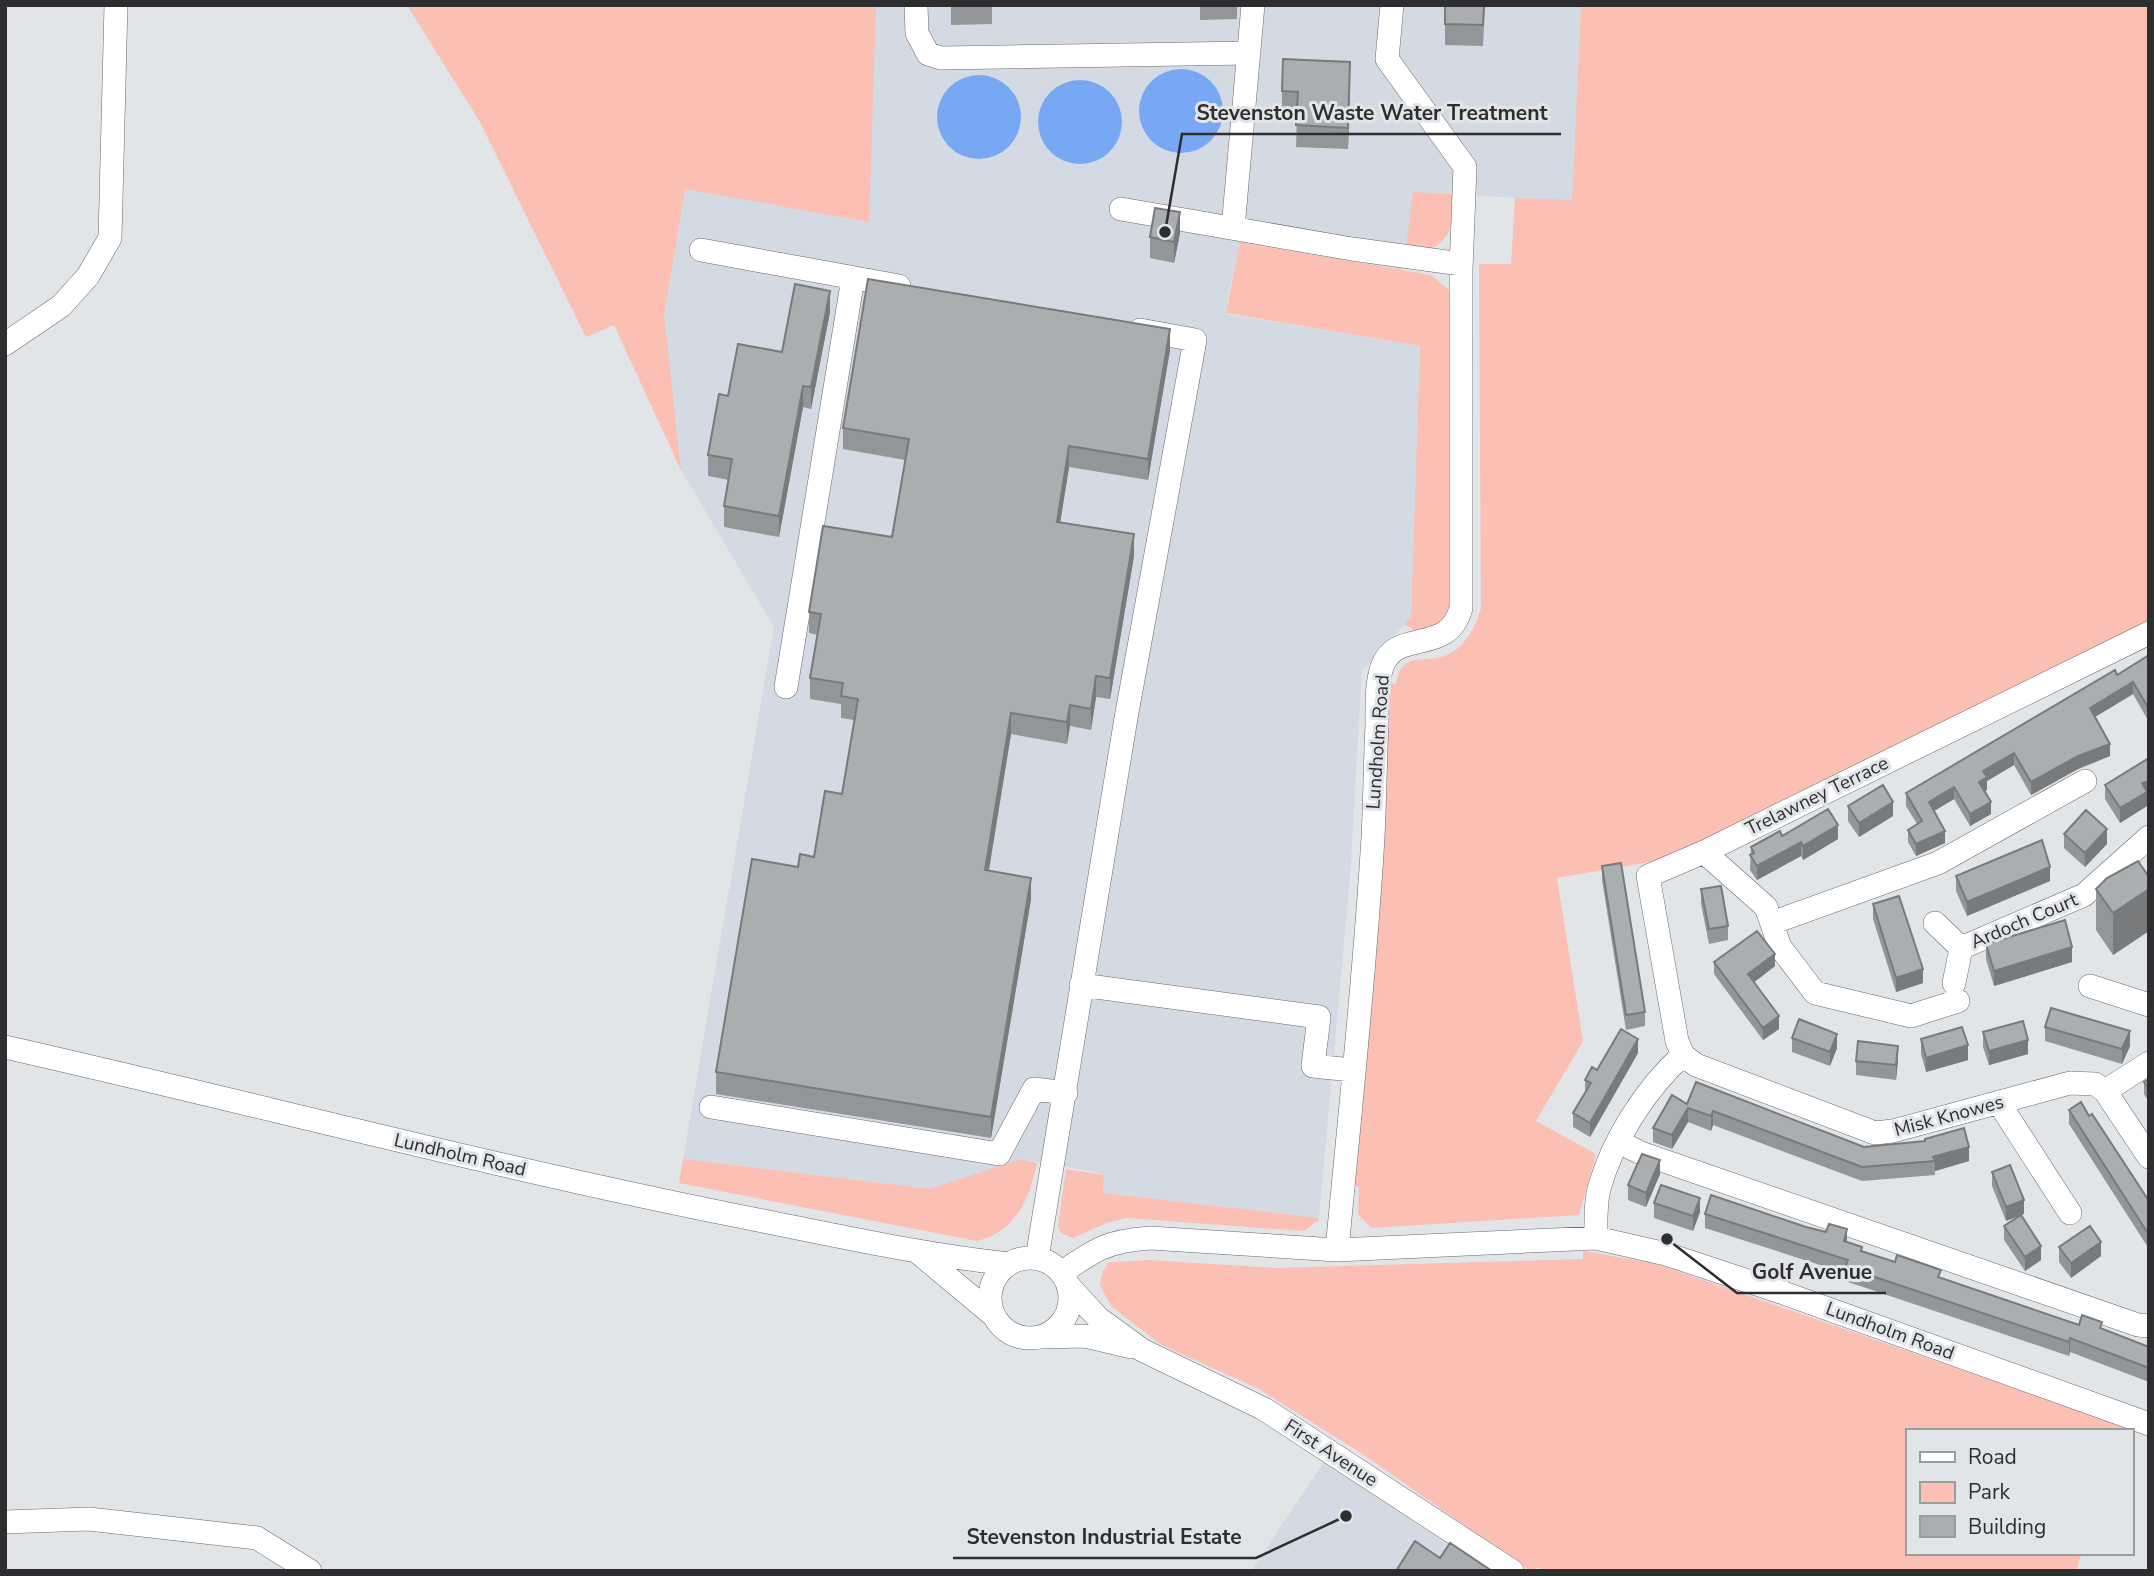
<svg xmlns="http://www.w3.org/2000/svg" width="2154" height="1576" font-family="'Nunito Sans',sans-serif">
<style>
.built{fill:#d4dae3}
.green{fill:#fbbfb4}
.water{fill:#78a8f3}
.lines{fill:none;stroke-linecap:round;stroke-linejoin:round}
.minor-casing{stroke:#67696c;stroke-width:24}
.minor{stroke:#fff;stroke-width:23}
.wall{fill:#939698}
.shaded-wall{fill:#787a7c}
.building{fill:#abaeb1;stroke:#787a7c;stroke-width:2}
.labels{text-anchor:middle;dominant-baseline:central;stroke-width:6;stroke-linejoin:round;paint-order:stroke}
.street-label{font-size:19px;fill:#2e2e30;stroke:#e2e5e8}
.leader{fill:none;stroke:#2e2e30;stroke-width:2.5}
.callout-dot{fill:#2e2e30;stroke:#e2e5e8;stroke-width:2.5}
.callout-label{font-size:21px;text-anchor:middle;font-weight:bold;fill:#2e2e30;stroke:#e2e5e8;stroke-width:6;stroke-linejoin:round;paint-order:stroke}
</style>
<rect width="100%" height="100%" fill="#e2e5e8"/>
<path class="built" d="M 407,5 L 1581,5 L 1572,201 L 1414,192 L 1403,270 L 1241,242 L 1229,290 L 1226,314 L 1420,346 L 1411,617 L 1362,671 L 1350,877 L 1319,1218 L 1103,1193 L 1104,1174 L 1021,1159 L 930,1189 L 683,1159 L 774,627 L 681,470 L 614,325 L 586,337 L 480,122 Z
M 1324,1462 L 1487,1571 L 1251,1571 Z"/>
<path class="green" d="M 407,5 L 876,5 L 869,222 L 685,189 L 664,315 L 681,470 L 614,325 L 586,337 L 480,122 Z
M 1581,5 L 2149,5 L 2149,624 L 1661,860 L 1557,878 L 1583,1041 L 1536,1121 L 1596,1154 L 1579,1215 L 1371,1228 L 1358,1214 L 1359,1187 L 1353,1185 L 1391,683 L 1396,684 C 1401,652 1420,663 1441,657 C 1464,651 1475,628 1481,608 L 1479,264 L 1511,264 L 1515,198 L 1572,200 Z
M 1413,192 L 1454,194 C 1454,220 1453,241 1426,251 L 1406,248 Z
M 1240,242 L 1431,275 L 1450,291 L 1450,608 C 1444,625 1432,627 1416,631 L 1404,624 L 1411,616 L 1420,346 L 1226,313 Z
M 683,1159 L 930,1189 L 1021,1159 L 1037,1163 C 1030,1199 1015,1232 977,1241 L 679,1183 Z
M 1066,1169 L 1104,1175 L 1103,1193 L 1319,1218 L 1318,1221 L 1303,1231 L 1127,1218 L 1107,1223 L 1073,1238 L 1061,1233 L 1058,1226 Z
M 1583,1251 L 1657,1264 L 2129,1428 L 2128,1431 L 1907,1431 L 1907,1553 L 2082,1553 L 2076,1571 L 1544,1571 L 1539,1567 L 1530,1571 L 1361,1453 L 1259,1389 L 1160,1344 L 1111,1306 L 1100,1285 L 1102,1273 L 1109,1262 L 1149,1260 L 1275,1268 L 1583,1259 Z"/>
<path class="water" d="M1139 111a42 42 0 1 1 84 0a42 42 0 1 1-84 0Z
M937 117a42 42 0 1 1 84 0a42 42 0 1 1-84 0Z
M1038 122a42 42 0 1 1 84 0a42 42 0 1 1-84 0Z"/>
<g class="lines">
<defs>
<path id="minor" d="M 916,5 L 917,33 L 928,54 L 941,58 L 1249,53
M 1121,209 L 1352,249 L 1461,264
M 1233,228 L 1253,5
M 701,250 L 899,286
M 5,344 L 61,306 L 88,276 L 110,238 L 116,5
M 2149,633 L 1704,852 L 1648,876 L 1677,1041 L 1683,1055 L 1696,1065 L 1875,1133 L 1893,1131 L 2070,1083 L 2095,1084 L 2105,1091 L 2149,1157
M 786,687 L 853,278
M 1704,852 L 1766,907 L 1780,947 L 1815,993 L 1911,1016 L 1958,1001
M 1772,923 L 1938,863 L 2085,781
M 1935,923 L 1961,948
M 1954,983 L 1961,948 L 2084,895 L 2149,837
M 1081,985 L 1319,1017 L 1313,1066 L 1352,1070
M 2090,986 L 2149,1005
M 5,1047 C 248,1102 489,1166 733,1215 C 825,1233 916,1254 1009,1264
M 2105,1091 L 2149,1063
M 1999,1103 L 2070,1213
M 711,1107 L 999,1154 L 1034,1089 L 1066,1093
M 1619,1142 L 1641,1153 L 2138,1325 L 2149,1326
M 1596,1238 C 1596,1222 1595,1204 1599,1189 C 1612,1141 1646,1088 1683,1055
M 1337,1250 C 1350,1112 1365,974 1373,837 C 1375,800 1375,762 1377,725 C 1377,707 1376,685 1382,667 C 1396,627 1448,657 1461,608 L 1461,270 L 1465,167 L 1387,59 L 1392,5
M 920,1254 L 993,1315
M990 1298a40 40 0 1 1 80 0a40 40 0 1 1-80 0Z
M 1037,1258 L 1126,718 L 1195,340 L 1140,330
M 1061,1273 C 1096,1249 1107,1241 1150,1238 L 1337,1250 L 1596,1238 L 1666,1254 L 1781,1292 L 2149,1424
M 1068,1285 L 1098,1318 L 1142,1350 L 1264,1409 L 1512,1571
M 1042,1337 L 1085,1336 L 1132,1347
M 5,1522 L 89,1519 L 257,1538 L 310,1571"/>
</defs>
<use href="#minor" class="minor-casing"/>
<use href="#minor" class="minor"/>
</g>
<path class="wall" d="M 951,5 L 992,5 L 992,24 L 951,25 Z
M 1200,5 L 1237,5 L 1237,19 L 1200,20 Z
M 1445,5 L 1485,5 L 1483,46 L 1445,45 Z
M 1350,83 L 1348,149 L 1296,147 L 1297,113 L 1282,112 L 1282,91 Z
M 1180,233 L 1174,263 L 1150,258 L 1150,237 Z
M 830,312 L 811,409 L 803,407 L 779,537 L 724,527 L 724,506 L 729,480 L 708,476 L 708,455 L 728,396 Z
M 1170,350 L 1148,480 L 1069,467 L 1060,522 L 1134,556 L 1110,699 L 1096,697 L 1091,730 L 1070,726 L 1067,744 L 1011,734 L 989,871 L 1031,899 L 991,1138 L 716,1094 L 716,1072 L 798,867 L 814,857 L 842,794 L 854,720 L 841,718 L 841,704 L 810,699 L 810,678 L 818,635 L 809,633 L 809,612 L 892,537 L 905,460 L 843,449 L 843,428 Z
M 2149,655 L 2149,722 L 2133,694 L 2095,717 L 2110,756 L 2078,769 L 2031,795 L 2014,765 L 1987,781 L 1987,790 L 1985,791 L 1991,814 L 1970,826 L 1954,799 L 1934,811 L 1945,843 L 1916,856 L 1908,842 L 1908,830 L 1917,824 L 1906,806 L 1906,793 L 2117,675 Z
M 2148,755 L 2149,755 L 2147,806 L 2120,823 L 2105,799 L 2105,785 L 2148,758 Z
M 1848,806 L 1893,816 L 1859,837 L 1848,821 Z
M 2064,834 L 2107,844 L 2085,867 L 2064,848 Z
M 1782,836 L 1838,839 L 1803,860 L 1801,856 L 1757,880 L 1750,870 L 1751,847 Z
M 1602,866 L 1645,1012 L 1645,1026 L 1626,1030 L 1602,880 Z
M 1956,876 L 2050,881 L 1967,916 L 1956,891 Z
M 2149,877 L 2149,931 L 2113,955 L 2096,930 L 2096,889 Z
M 1701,889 L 1728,926 L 1728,940 L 1709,944 L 1701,904 Z
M 1873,904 L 1923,983 L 1896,992 L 1873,919 Z
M 1986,944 L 2072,962 L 1994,986 L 1986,959 Z
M 1714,962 L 1775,966 L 1754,982 L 1779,1029 L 1763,1040 L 1714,974 Z
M 2045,1027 L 2130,1046 L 2122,1064 L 2045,1041 Z
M 1983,1032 L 2028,1054 L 1989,1065 L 1983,1047 Z
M 1792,1038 L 1837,1048 L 1830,1066 L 1792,1052 Z
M 1921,1039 L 1968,1060 L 1926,1072 L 1921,1054 Z
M 1638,1053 L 1590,1137 L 1573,1127 L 1573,1113 L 1585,1092 L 1585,1080 L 1597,1070 Z
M 1898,1060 L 1896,1080 L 1856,1075 L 1856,1061 Z
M 2149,1079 L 2149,1102 L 2144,1094 L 2144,1082 Z
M 1687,1104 L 1864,1147 L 1925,1141 L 1925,1139 L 1969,1161 L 1935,1171 L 1935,1175 L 1862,1181 L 1713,1125 L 1711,1131 L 1688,1122 L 1672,1149 L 1653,1142 L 1653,1128 Z
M 2069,1110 L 2089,1116 L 2149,1201 L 2149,1249 L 2069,1124 Z
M 1992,1172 L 2024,1214 L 2021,1215 L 2041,1260 L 2025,1271 L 2004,1240 L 2004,1226 L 2021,1215 L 2006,1221 L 1992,1186 Z
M 1660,1174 L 1646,1207 L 1628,1200 L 1628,1185 Z
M 1654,1203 L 1700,1212 L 1693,1231 L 1654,1218 Z
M 1705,1214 L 1806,1227 L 1826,1232 L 1847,1242 L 1862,1252 L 2079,1325 L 2102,1329 L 2149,1347 L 2149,1382 L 2070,1352 L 2069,1356 L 1845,1281 L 1845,1273 L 1705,1228 Z
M 2059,1247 L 2101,1256 L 2071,1278 L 2059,1262 Z"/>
<path class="shaded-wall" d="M 1350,62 L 1350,83 L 1348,149 L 1348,128 Z
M 1180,212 L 1180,233 L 1174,263 L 1174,242 Z
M 830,291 L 830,312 L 811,409 L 811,387 Z
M 1170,329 L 1170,350 L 1148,480 L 1148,459 Z
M 803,386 L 803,407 L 779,537 L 779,516 Z
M 1069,446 L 1069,467 L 1057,543 L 1057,522 Z
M 1134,534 L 1134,556 L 1110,699 L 1110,678 Z
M 1096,676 L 1096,697 L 1091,730 L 1091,709 Z
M 2133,682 L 2133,694 L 2090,720 L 2090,708 Z
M 1070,705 L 1070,726 L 1067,744 L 1067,722 Z
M 1011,713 L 1011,734 L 985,892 L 985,870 Z
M 2110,744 L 2110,756 L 2078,769 L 2031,795 L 2031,782 L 2078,756 Z
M 2014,753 L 2014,765 L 1987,781 L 1987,790 L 1979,794 L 1979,782 L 1983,771 Z
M 2149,781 L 2149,795 L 2147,796 L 2147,806 L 2120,823 L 2120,808 L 2142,783 Z
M 1954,787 L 1954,799 L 1929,814 L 1929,802 Z
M 1893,802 L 1893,816 L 1859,837 L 1859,823 Z
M 1991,802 L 1991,814 L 1970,826 L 1970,814 Z
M 1838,825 L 1838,839 L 1803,860 L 1803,846 Z
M 2107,829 L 2107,844 L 2085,867 L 2085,853 Z
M 1945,831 L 1945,843 L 1916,856 L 1916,844 Z
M 1801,842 L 1801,856 L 1757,880 L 1757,866 Z
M 2050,867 L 2050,881 L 1967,916 L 1967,902 Z
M 1031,878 L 1031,899 L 991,1138 L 991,1117 Z
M 2149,889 L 2149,931 L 2113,955 L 2113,913 Z
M 2072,947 L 2072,962 L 1994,986 L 1994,971 Z
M 1775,954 L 1775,966 L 1748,987 L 1748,974 Z
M 1923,969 L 1923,983 L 1896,992 L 1896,978 Z
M 1779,1016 L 1779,1029 L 1763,1040 L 1763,1028 Z
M 2130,1031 L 2130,1046 L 2122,1064 L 2122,1049 Z
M 1837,1034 L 1837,1048 L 1830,1066 L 1830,1052 Z
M 1638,1039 L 1638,1053 L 1590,1137 L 1590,1123 Z
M 2028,1040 L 2028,1054 L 1989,1065 L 1989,1051 Z
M 1968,1045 L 1968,1060 L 1926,1072 L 1926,1058 Z
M 1898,1046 L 1898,1060 L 1896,1080 L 1896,1065 Z
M 1688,1108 L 1688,1122 L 1672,1149 L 1672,1135 Z
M 1713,1111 L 1713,1125 L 1711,1131 L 1711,1116 Z
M 1969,1147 L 1969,1161 L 1935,1171 L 1935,1161 L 1933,1157 Z
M 1660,1160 L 1660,1174 L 1646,1207 L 1646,1193 Z
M 1700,1198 L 1700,1212 L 1693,1231 L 1693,1216 Z
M 2024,1200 L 2024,1214 L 2006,1221 L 2006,1207 Z
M 1847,1229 L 1847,1243 L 1844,1241 Z
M 2101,1242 L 2101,1256 L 2071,1278 L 2071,1263 Z
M 2041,1246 L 2041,1260 L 2025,1271 L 2025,1257 Z
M 2070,1338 L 2070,1352 L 2069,1356 L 2069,1342 Z"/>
<path class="building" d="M 1445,5 L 1484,5 L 1483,25 L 1445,24 Z
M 1283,59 L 1350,62 L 1348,128 L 1296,125 L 1298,92 L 1282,91 Z
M 1155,208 L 1180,212 L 1174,242 L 1150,237 Z
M 868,279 L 1170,329 L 1148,459 L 1069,446 L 1057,522 L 1134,534 L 1110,678 L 1096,676 L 1091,709 L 1070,705 L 1067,722 L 1011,713 L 985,870 L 1031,878 L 991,1117 L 716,1072 L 752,859 L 798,867 L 800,854 L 814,857 L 825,791 L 842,794 L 858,699 L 841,696 L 843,683 L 810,678 L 821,614 L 809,612 L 823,526 L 892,537 L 909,439 L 843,428 Z
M 795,284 L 830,291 L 811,387 L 803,386 L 779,516 L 724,506 L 732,459 L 708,455 L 719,394 L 728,396 L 738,344 L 782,352 Z
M 2149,655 L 2149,709 L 2133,682 L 2090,708 L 2110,744 L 2078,756 L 2031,782 L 2014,753 L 1983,771 L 1987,777 L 1979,782 L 1991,802 L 1970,814 L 1954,787 L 1929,802 L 1945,831 L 1916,844 L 1908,830 L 1922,821 L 1906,793 L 2115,670 L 2117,675 Z
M 2149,758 L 2149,781 L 2142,783 L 2147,792 L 2120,808 L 2105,785 Z
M 1883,785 L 1893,802 L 1859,823 L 1848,806 Z
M 1828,809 L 1838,825 L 1803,846 L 1801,842 L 1757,866 L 1750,855 L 1754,853 L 1751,847 L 1780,831 L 1782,836 Z
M 2086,810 L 2107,829 L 2085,853 L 2064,834 Z
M 2042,840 L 2050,867 L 1967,902 L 1956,876 Z
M 2138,861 L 2149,877 L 2149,889 L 2113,913 L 2096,889 L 2107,878 Z
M 1621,863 L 1645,1012 L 1626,1015 L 1602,866 Z
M 1721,886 L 1728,926 L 1709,929 L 1701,889 Z
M 1899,896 L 1923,969 L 1896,978 L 1873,904 Z
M 2065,920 L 2072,947 L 1994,971 L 1986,944 Z
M 1757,931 L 1775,954 L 1748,974 L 1779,1016 L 1763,1028 L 1714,962 Z
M 2051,1008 L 2130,1031 L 2122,1049 L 2045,1027 Z
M 1799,1019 L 1837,1034 L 1830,1052 L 1792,1038 Z
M 2023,1021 L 2028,1040 L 1989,1051 L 1983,1032 Z
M 1962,1027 L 1968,1045 L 1926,1058 L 1921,1039 Z
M 1621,1029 L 1638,1039 L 1590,1123 L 1573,1113 L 1591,1083 L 1585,1080 L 1592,1067 L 1597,1070 Z
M 1858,1041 L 1898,1046 L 1896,1065 L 1856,1061 Z
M 2149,1079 L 2149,1089 L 2144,1082 Z
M 1696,1082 L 1864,1147 L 1925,1141 L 1925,1139 L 1964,1128 L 1969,1147 L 1933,1157 L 1935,1161 L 1862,1167 L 1713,1111 L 1711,1116 L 1688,1108 L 1672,1135 L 1653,1128 L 1672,1095 L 1687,1104 Z
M 2081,1102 L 2089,1116 L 2092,1114 L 2149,1201 L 2149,1235 L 2069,1110 Z
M 1642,1154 L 1660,1160 L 1646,1193 L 1628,1185 Z
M 2010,1165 L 2024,1200 L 2006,1207 L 1992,1172 Z
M 1661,1185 L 1700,1198 L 1693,1216 L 1654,1203 Z
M 1711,1195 L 1806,1227 L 1826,1232 L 1829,1224 L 1847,1229 L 1844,1241 L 1862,1247 L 1861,1251 L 1895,1262 L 1897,1255 L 1941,1270 L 1938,1277 L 2079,1325 L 2082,1315 L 2102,1322 L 2100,1328 L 2149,1347 L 2149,1368 L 2070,1338 L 2069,1342 L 1845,1267 L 1848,1260 L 1705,1214 Z
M 2021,1215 L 2041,1246 L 2025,1257 L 2004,1226 Z
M 2090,1226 L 2101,1242 L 2071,1263 L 2059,1247 Z
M 1415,1541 L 1440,1558 L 1450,1543 L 1492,1571 L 1396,1571 Z"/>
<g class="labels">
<g class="street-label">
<text transform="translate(1378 742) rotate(-86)">Lundholm Road</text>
<text transform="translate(1817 796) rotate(-26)">Trelawney Terrace</text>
<text transform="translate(2024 921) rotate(-23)">Ardoch Court</text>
<text transform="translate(1949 1116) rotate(-15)">Misk Knowes</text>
<text transform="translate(460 1155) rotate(13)">Lundholm Road</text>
<text transform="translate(1890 1331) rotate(20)">Lundholm Road</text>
<text transform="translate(1331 1453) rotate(33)">First Avenue</text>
</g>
</g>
<path class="leader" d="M1165 232L1182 134H1561M1667 1239L1737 1293H1886M1346 1516L1256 1558H953"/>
<g class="callout-dot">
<circle cx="1165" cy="232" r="7"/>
<circle cx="1667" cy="1239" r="7"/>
<circle cx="1346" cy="1516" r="7"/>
</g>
<g class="callout-label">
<text x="1372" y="120">Stevenston Waste Water Treatment</text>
<text x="1812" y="1279">Golf Avenue</text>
<text x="1104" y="1544">Stevenston Industrial Estate</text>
</g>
<rect width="2154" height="1576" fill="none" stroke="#2e2e30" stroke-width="14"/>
<rect x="1906" y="1429" width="228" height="126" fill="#e2e5e8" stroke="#9a9c9e" stroke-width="2"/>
<rect x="1920" y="1452" width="35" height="10" fill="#ffffff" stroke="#9a9c9e" stroke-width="2"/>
<text x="1968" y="1464" font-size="21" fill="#2e2e30">Road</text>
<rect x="1920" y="1482" width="35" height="21" fill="#fbbfb4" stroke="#9a9c9e" stroke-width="2"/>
<text x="1968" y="1499" font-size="21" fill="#2e2e30">Park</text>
<rect x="1920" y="1516" width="35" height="21" fill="#abaeb1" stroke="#9a9c9e" stroke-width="2"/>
<text x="1968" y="1534" font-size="21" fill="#2e2e30">Building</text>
</svg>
